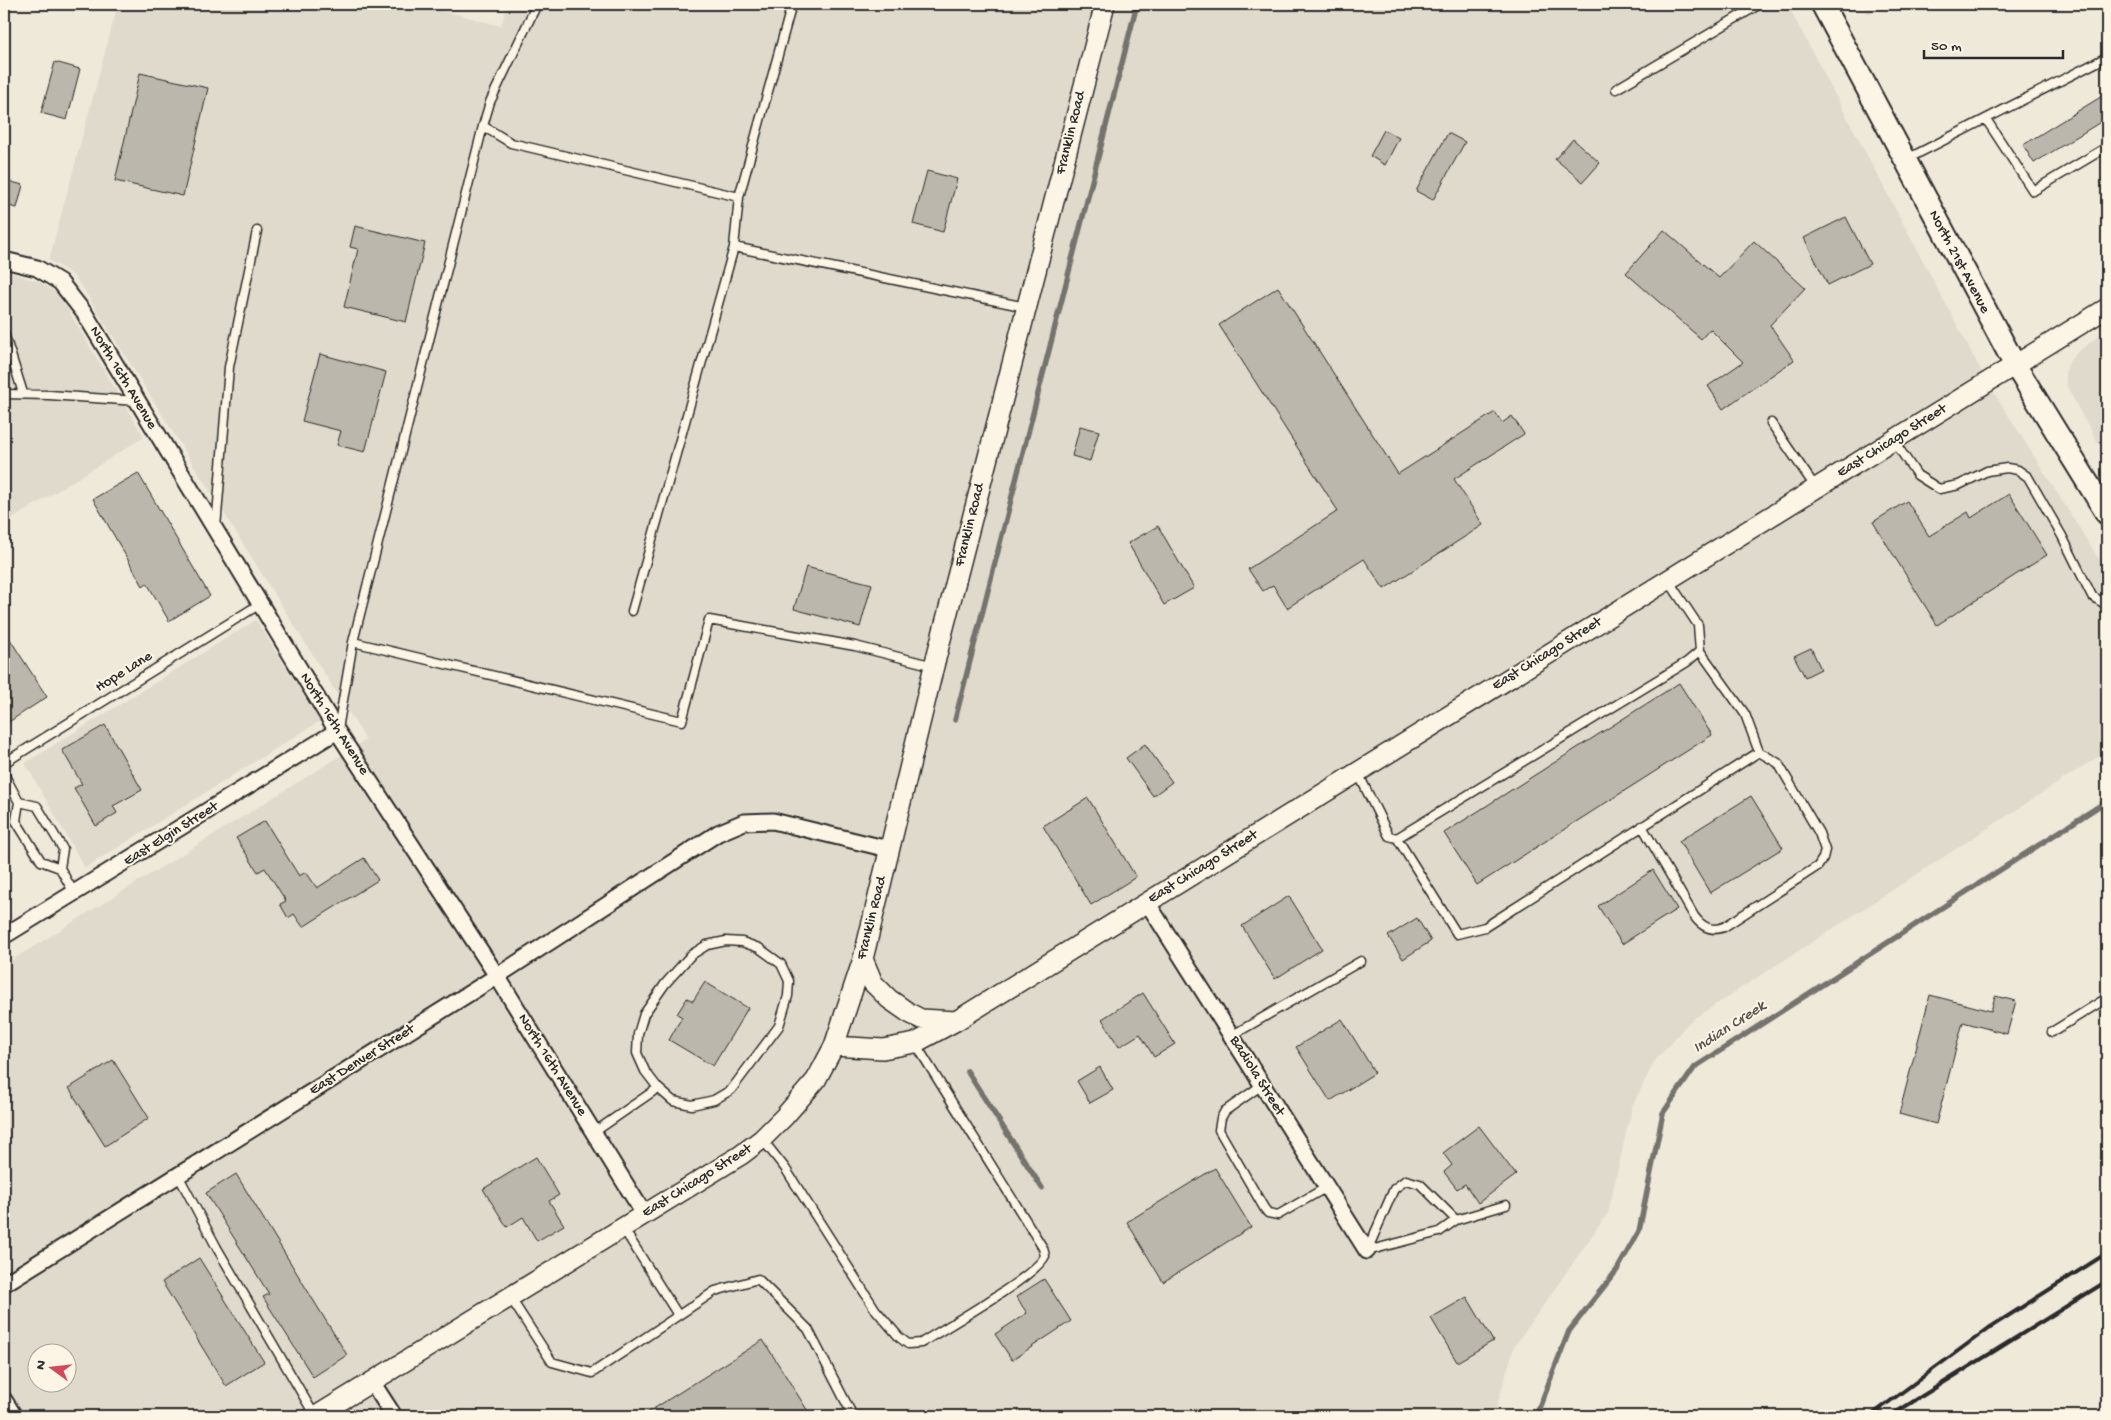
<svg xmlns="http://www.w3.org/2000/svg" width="2111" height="1420" font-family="'Gochi Hand',sans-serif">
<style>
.built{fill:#e0dacc;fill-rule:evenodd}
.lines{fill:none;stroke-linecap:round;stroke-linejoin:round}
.stream{stroke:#75736d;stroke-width:5.5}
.building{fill:#bcb7ac;stroke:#2b2b2b}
.service-casing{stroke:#2b2b2b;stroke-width:11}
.minor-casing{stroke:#2b2b2b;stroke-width:19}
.tertiary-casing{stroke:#2b2b2b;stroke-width:22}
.secondary-casing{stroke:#2b2b2b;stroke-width:25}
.service{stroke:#fcf5e5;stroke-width:8}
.minor{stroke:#fcf5e5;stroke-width:15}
.tertiary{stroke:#fcf5e5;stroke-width:19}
.secondary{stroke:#fcf5e5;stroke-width:21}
.rail{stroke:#2b2b2b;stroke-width:4}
.labels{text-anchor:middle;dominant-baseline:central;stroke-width:4;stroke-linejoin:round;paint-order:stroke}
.street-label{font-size:15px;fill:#2b2b2b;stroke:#fcf5e5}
.water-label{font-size:16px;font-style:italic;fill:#565552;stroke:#fcf5e5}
</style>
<rect width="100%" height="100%" fill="#efe9da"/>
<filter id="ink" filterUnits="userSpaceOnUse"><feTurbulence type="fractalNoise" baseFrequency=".02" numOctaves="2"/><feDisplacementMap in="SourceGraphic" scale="10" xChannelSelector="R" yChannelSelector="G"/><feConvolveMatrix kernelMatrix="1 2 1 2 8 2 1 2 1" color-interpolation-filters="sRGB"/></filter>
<g filter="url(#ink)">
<path class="built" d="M 118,4 L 419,4 L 501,26 L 507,4 L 1787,4 L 1986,380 L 2107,572 L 2107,751 L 1690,1021 L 1654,1062 L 1632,1107 L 1608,1213 L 1514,1347 L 1494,1416 L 279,1416 L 277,1413 L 273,1416 L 4,1416 L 4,965 L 366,740 L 82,287 L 73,275 L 49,260 ZM 38,1352 L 68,1352 L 68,1382 L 38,1382 Z
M 1863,4 L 1887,4 L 1868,14 Z
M 4,270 L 42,283 L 59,295 L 144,437 L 4,524 Z
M 2107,330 L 2107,457 L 2080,412 L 2067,386 L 2065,373 L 2069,362 L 2075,354 Z
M 256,620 L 320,721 L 85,868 L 25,763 Z"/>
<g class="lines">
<path class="stream" d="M 955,720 L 1137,4
M 967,1071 L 1042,1188
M 1536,1416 L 1569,1331 L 1617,1270 L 1639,1231 L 1663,1113 L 1695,1067 L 2107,801"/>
</g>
<path class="building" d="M 55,62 L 80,69 L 67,120 L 41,113 Z
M 140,73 L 208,88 L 183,196 L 115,181 Z
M 2107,93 L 2107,118 L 2034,163 L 2023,145 Z
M 1384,130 L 1399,138 L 1385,165 L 1370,156 Z
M 1448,133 L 1465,142 L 1433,200 L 1416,191 Z
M 1573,139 L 1600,163 L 1583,182 L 1555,159 Z
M 927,171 L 957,179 L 943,232 L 913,224 Z
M 4,180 L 23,185 L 17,208 L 4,205 Z
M 1846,217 L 1870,264 L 1828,285 L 1804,238 Z
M 355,226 L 425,243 L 406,322 L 344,307 L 358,249 L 350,247 Z
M 1664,230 L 1719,278 L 1754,241 L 1805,288 L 1770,325 L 1794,360 L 1723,409 L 1708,386 L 1743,362 L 1710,329 L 1701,339 L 1626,273 Z
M 1278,287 L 1398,474 L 1495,412 L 1502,423 L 1512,416 L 1524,434 L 1454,479 L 1483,525 L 1384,589 L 1364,559 L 1287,608 L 1273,585 L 1263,591 L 1248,569 L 1338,511 L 1219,325 Z
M 320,354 L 386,372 L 365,452 L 337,445 L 341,431 L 302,421 Z
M 1080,426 L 1099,431 L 1090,461 L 1072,456 Z
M 138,473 L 210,596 L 169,621 L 147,583 L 143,586 L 93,499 Z
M 2009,494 L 2047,555 L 1937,625 L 1873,522 L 1907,501 L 1929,536 L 1968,512 L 1971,518 Z
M 1158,526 L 1194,588 L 1164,605 L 1128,543 Z
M 806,567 L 872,584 L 860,627 L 794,609 Z
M 4,630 L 47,697 L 4,725 Z
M 1811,648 L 1821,669 L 1805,677 L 1794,656 Z
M 1679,683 L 1712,735 L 1477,885 L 1444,833 Z
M 105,725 L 142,790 L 113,806 L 117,813 L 96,826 L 74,788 L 82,784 L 62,750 Z
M 1145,744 L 1172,782 L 1153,796 L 1126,758 Z
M 1751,796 L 1783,848 L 1710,893 L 1679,841 Z
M 1088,798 L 1136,877 L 1091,905 L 1043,826 Z
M 265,821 L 299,876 L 306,872 L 317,888 L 364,858 L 378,880 L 303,927 L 294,914 L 288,918 L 280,904 L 286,901 L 265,868 L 258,872 L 236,838 Z
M 1653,870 L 1677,909 L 1622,944 L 1598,906 Z
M 1289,896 L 1322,949 L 1275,979 L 1242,926 Z
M 1417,918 L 1431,941 L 1403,959 L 1388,936 Z
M 705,982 L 748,1008 L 713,1066 L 669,1040 L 682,1017 L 677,1014 L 687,998 L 693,1001 Z
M 1143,993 L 1175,1044 L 1154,1057 L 1140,1034 L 1119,1047 L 1102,1019 Z
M 1930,995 L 1991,1011 L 1995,996 L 2016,1001 L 2007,1034 L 1963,1022 L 1936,1124 L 1899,1114 Z
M 1342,1019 L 1375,1073 L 1330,1101 L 1296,1047 Z
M 113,1060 L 149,1118 L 105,1146 L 69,1088 Z
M 1100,1067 L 1113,1090 L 1090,1103 L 1077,1081 Z
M 1479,1126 L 1516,1175 L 1478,1203 L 1465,1184 L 1457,1189 L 1444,1172 L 1452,1165 L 1443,1153 Z
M 536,1157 L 559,1195 L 549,1201 L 564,1225 L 537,1241 L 523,1217 L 507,1227 L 483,1189 Z
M 1215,1168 L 1251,1227 L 1163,1282 L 1127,1222 Z
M 236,1174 L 347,1355 L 313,1377 L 263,1297 L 269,1294 L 206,1193 Z
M 199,1258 L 264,1362 L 226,1386 L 162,1282 Z
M 1044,1279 L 1071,1321 L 1012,1360 L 995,1334 L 1027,1313 L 1016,1297 Z
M 1467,1297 L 1493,1341 L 1457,1362 L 1431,1318 Z
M 763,1340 L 811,1416 L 642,1416 Z"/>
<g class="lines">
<defs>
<path id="service" d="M 1616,89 L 1760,4
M 1986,119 L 2033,191 L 2107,147
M 483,126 L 511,143 L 739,197
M 1907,159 L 2107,57
M 734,247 L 739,197 L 792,4
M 4,333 L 23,393
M 4,394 L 49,395 L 137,401
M 1771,423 L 1816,488
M 1894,441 L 1917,475 L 1939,489 L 1959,485 L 1987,471 L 2007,468 L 2018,470 L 2028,477 L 2062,536 L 2092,596 L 2105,604 L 2107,603
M 216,528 L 229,367 L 257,231
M 632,611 L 734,247 L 1026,307
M 353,642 L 682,721 L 709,620 L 855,646 L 934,666
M 338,729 L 353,642 L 483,126 L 490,102 L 537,4
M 4,763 L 260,604
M 1358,773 L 1389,836 L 1397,838 L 1687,662 L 1700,651 L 1698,625 L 1668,580
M 4,774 L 19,802 L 16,821 L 41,861 L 60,868 L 63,849 L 37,806 L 19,802
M 1642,826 L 1694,916 C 1702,927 1711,932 1724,927 L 1818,866 L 1823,858 L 1825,850 L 1819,833 L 1778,763 L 1759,752
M 1397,838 L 1457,934 L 1485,927 L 1759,752 L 1745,714 L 1700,651
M 60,868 L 74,893
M 2052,1032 L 2107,998
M 1231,1036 L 1361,961
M 1262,1085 L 1225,1111 L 1221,1118 L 1219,1130 L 1264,1208 L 1268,1213 L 1278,1215 L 1327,1187
M 593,1133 L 658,1088 L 645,1071 L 637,1053 L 638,1034 L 644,1014 L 665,984 L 691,955 L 707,945 L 726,941 L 742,942 L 759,948 L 781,964 L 789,981 L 788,996 L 779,1026 L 731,1090 L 714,1100 L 692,1105 L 673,1101 L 658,1088
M 762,1139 L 785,1168 L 875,1309 L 899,1337 L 908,1344 L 921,1343 C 946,1327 1035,1277 1045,1256 L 1043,1248 L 915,1043
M 178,1175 L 217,1248 L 315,1416
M 623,1228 L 678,1315
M 1367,1251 L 1394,1189 L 1406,1180 L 1420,1184 L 1456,1220
M 1367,1251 L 1439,1232 L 1456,1220 L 1506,1205
M 510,1297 L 552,1362 L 592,1373 L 715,1291 L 758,1279 L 808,1329 L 853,1416"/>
<path id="minor" d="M 4,260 L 37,268 L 60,282 L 85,314 L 337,731 L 497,976 L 644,1214
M 1147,902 L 1367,1251
M 4,936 L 337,731
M 4,1284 L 497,976 L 718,833 L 744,822 L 773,821 L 888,849
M 372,1382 L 394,1416
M 4,1400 L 14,1416"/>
<path id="tertiary" d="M 863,959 L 873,983 L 889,999 L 909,1013 L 921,1019 L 956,1021
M 834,1046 L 883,1049 L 915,1043 L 956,1021 L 2107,308
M 316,1416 L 741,1155 L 762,1139 L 784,1117 L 816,1080 L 834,1046 L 863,959 L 934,666 L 1105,4"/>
<path id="secondary" d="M 1822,4 L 2015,365 L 2107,514"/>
</defs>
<use href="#service" class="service-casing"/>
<use href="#minor" class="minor-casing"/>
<use href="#tertiary" class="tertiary-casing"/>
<use href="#secondary" class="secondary-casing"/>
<use href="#service" class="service"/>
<use href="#minor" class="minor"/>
<use href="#tertiary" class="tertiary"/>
<use href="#secondary" class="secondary"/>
<path class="rail" d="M 1870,1416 L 1989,1328 L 2107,1253
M 1890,1416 L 2107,1281"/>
</g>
</g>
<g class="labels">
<g class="street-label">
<text transform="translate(1071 133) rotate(-76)">Franklin Road</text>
<text transform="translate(1959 262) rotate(62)">North 21st Avenue</text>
<text transform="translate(123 378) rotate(59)">North 16th Avenue</text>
<text transform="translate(1892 441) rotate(-32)">East Chicago Street</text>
<text transform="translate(970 525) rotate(-76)">Franklin Road</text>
<text transform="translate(1547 654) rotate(-32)">East Chicago Street</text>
<text transform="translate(124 672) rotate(-32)">Hope Lane</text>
<text transform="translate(334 724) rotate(58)">North 16th Avenue</text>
<text transform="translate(171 834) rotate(-32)">East Elgin Street</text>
<text transform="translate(1203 867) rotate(-32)">East Chicago Street</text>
<text transform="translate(872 918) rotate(-76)">Franklin Road</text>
<text transform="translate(362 1060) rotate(-32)">East Denver Street</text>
<text transform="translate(552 1065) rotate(58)">North 16th Avenue</text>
<text transform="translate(1257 1076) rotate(58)">Badiola Street</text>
<text transform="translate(697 1181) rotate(-32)">East Chicago Street</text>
</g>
<g class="water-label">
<text transform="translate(1730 1028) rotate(-33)">Indian Creek</text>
</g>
</g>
<rect width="2111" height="1420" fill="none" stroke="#fcf5e5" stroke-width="20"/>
<rect x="10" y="10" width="2091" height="1400" fill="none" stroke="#2b2b2b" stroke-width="2" filter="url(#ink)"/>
<g transform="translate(52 1368) rotate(285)"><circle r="24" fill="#fcf5e5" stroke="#a8a49b"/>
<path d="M0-4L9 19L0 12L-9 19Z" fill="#d1495b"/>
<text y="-8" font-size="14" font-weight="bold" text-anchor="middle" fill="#2b2b2b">N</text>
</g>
<path d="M1924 50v8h139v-8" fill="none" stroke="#2b2b2b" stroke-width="2.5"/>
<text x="1931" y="50" font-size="15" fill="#2b2b2b" stroke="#fcf5e5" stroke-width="4" paint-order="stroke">50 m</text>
</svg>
